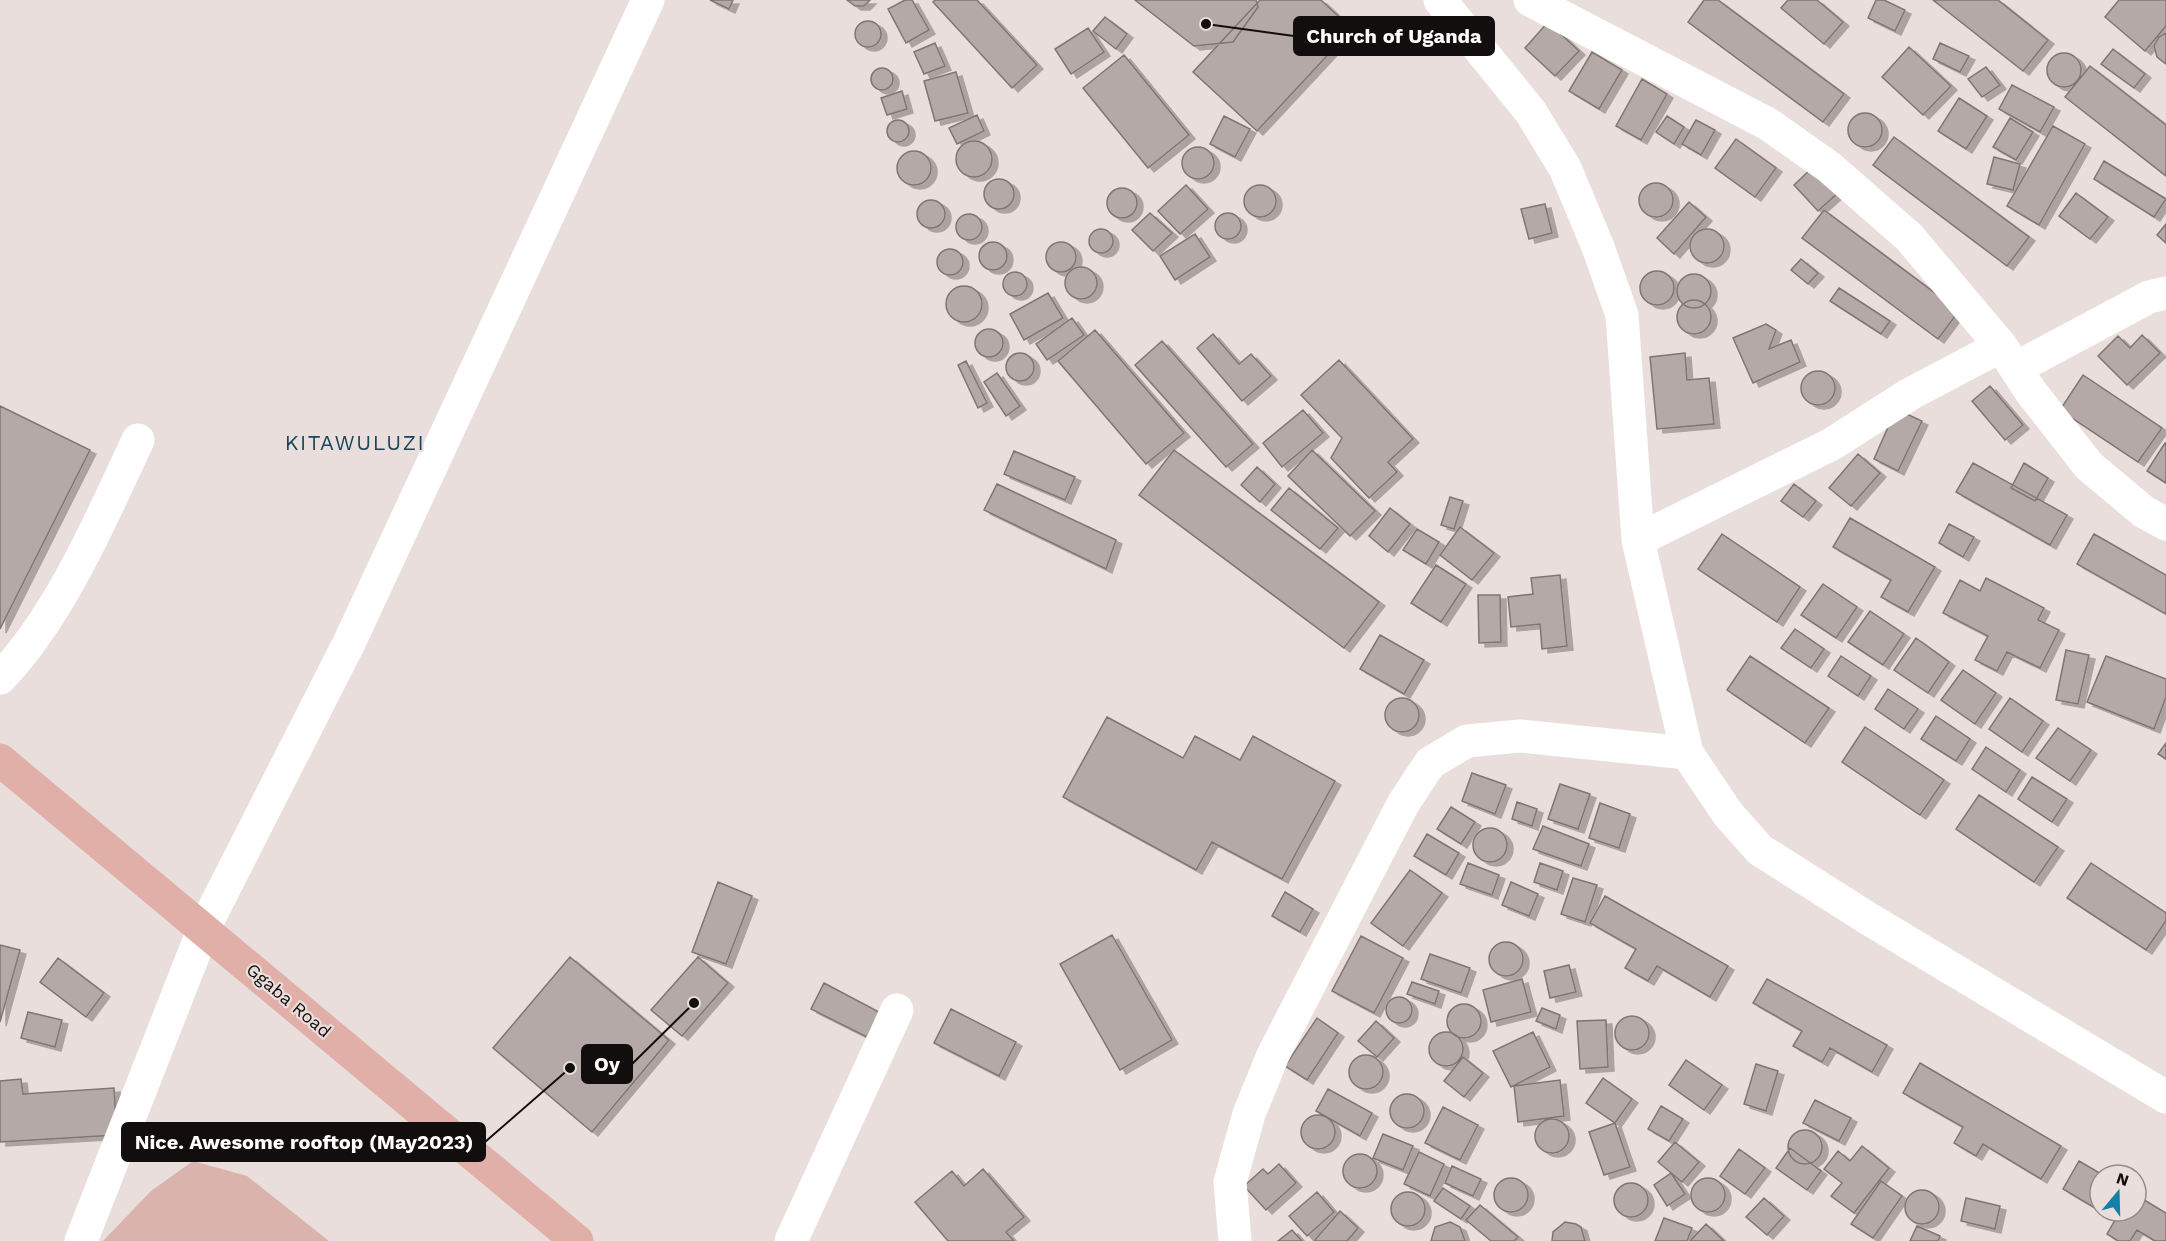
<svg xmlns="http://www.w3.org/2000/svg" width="2166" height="1241" font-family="'Work Sans',sans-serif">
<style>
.green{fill:#dab3ac}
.building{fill:#b4a9a6;stroke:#807573;stroke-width:1.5;filter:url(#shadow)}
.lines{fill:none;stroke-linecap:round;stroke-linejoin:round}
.minor{stroke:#fff;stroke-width:33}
.major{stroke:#e0afa7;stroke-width:33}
.labels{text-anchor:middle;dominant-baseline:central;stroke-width:4.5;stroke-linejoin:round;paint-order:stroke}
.street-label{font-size:18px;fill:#120e0d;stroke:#eadedc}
.quarter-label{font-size:21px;letter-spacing:1.5px;fill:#17465a;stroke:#eadedc}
.leader{fill:none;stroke:#120e0d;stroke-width:2}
.callout-dot{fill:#120e0d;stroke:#eadedc;stroke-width:2}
.callout{fill:#120e0d;stroke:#120e0d;stroke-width:2}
.callout-label{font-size:20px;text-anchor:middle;font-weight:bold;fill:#fff}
</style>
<defs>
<filter id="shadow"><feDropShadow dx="6" dy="4" stdDeviation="0" flood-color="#0004"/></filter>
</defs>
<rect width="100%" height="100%" fill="#eadedc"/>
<path class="green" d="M 193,1161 L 247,1176 L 329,1241 L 103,1241 L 151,1191 Z"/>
<path class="building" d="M 710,0 L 733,0 L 729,9 Z
M 847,0 L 870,0 L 864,6 L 855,6 Z
M 905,0 L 912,0 L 929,30 L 906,43 L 888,9 Z
M 935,0 L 977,0 L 1037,65 L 1012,88 L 933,2 Z
M 1135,0 L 1256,0 L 1258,7 L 1233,42 L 1194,46 Z
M 1260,0 L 1321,0 L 1352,29 L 1257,131 L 1193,72 Z
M 1704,0 L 1718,0 L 1844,94 L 1823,122 L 1688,22 Z
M 1788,0 L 1817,0 L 1843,22 L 1824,44 L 1781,8 Z
M 1876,0 L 1884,0 L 1905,10 L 1895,31 L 1868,18 Z
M 1933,0 L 1998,0 L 2048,40 L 2023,71 Z
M 2119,0 L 2166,0 L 2166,26 L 2145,51 L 2105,17 Z
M 1105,17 L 1127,34 L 1116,49 L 1093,31 Z
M855 34a13 13 0 1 1 26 0a13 13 0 1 1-26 0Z
M 1548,22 L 1579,51 L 1555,76 L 1525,48 Z
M 1088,28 L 1104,52 L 1071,74 L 1055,49 Z
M 2166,33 L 2166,64 L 2157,57 L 2154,46 L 2159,37 Z
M 935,43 L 945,66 L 924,74 L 914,52 Z
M 1940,43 L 1969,56 L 1960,72 L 1933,59 Z
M 1909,47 L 1951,86 L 1923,115 L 1882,77 Z
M 2113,49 L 2145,74 L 2134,88 L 2101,64 Z
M 1592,52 L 1622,70 L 1599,109 L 1569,91 Z
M2047 70a17 17 0 1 1 34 0a17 17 0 1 1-34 0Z
M 1124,55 L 1189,135 L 1148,168 L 1083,88 Z
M 2090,66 L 2166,125 L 2166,176 L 2065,97 Z
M 1986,67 L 2000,85 L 1982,97 L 1968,79 Z
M871 79a11 11 0 1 1 22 0a11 11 0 1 1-22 0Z
M 956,72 L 968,113 L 935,121 L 924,81 Z
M 1642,79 L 1667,94 L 1641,140 L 1616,126 Z
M 2012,85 L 2054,107 L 2040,132 L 1999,109 Z
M 902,91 L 907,109 L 887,115 L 881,98 Z
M 1959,98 L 1987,116 L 1966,149 L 1938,131 Z
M1848 130a17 17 0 1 1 34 0a17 17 0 1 1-34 0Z
M 977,115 L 984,131 L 957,144 L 949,128 Z
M 1224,116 L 1250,129 L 1235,157 L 1210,144 Z
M 1667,116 L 1684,127 L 1674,144 L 1656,132 Z
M 2010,118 L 2033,132 L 2016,160 L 1993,147 Z
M 1696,120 L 1715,130 L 1701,155 L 1682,144 Z
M887 131a11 11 0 1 1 22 0a11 11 0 1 1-22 0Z
M 2053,126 L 2085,144 L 2039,225 L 2007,206 Z
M 1894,137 L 2029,237 L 2007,266 L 1873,165 Z
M 1736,139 L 1776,168 L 1755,197 L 1715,168 Z
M956 159a18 18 0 1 1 36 0a18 18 0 1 1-36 0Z
M1182 163a16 16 0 1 1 32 0a16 16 0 1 1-32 0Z
M897 168a17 17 0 1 1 34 0a17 17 0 1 1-34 0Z
M 1994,157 L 2020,164 L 2013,190 L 1987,184 Z
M 2104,161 L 2166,199 L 2154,217 L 2094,179 Z
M 1815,165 L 1840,191 L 1818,211 L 1794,185 Z
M984 194a15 15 0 1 1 30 0a15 15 0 1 1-30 0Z
M1639 200a17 17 0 1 1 34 0a17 17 0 1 1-34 0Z
M 1186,185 L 1208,209 L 1180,234 L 1158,211 Z
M1244 201a16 16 0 1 1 32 0a16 16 0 1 1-32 0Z
M1107 203a15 15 0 1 1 30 0a15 15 0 1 1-30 0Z
M 2076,193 L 2108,217 L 2090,239 L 2059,216 Z
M917 214a14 14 0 1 1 28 0a14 14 0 1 1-28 0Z
M 1689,202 L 1706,217 L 1674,254 L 1657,238 Z
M 1545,204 L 1552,233 L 1529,239 L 1521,209 Z
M 1824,210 L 1959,311 L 1938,339 L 1802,238 Z
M 1150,213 L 1172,233 L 1153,251 L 1132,230 Z
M1215 226a13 13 0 1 1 26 0a13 13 0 1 1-26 0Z
M956 227a13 13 0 1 1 26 0a13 13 0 1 1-26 0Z
M 2166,224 L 2166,243 L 2157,235 Z
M1089 241a12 12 0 1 1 24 0a12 12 0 1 1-24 0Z
M1690 246a17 17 0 1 1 34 0a17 17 0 1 1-34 0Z
M 1195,234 L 1210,257 L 1175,280 L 1160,256 Z
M979 256a14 14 0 1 1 28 0a14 14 0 1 1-28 0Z
M1046 257a15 15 0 1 1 30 0a15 15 0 1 1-30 0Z
M937 262a13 13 0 1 1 26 0a13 13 0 1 1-26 0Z
M 1801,259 L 1818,273 L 1808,284 L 1791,270 Z
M1065 283a16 16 0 1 1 32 0a16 16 0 1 1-32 0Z
M1640 288a17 17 0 1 1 34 0a17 17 0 1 1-34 0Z
M1003 284a12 12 0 1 1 24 0a12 12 0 1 1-24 0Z
M1677 291a17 17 0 1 1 34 0a17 17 0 1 1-34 0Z
M946 304a18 18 0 1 1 36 0a18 18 0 1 1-36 0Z
M 1839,288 L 1890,321 L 1881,334 L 1830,301 Z
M 1048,293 L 1063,318 L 1024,340 L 1010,314 Z
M1677 317a17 17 0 1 1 34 0a17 17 0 1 1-34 0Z
M 1072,318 L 1084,335 L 1047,360 L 1036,344 Z
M 1766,324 L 1776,330 L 1769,349 L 1791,340 L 1800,362 L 1753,383 L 1733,338 Z
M975 343a14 14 0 1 1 28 0a14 14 0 1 1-28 0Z
M 1095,330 L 1184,433 L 1146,464 L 1058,361 Z
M 1213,334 L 1239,364 L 1251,354 L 1271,376 L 1242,401 L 1197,348 Z
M 2142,335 L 2160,353 L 2127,385 L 2098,356 L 2118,336 L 2130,348 Z
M 1162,341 L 1253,444 L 1226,467 L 1135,365 Z
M1006 367a14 14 0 1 1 28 0a14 14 0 1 1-28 0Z
M 1685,353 L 1687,380 L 1709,378 L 1714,424 L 1657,429 L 1650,357 Z
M 1339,360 L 1413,439 L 1388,462 L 1397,472 L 1369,498 L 1331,458 L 1342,438 L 1301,395 Z
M 966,361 L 987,403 L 978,408 L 958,365 Z
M1801 388a17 17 0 1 1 34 0a17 17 0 1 1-34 0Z
M 997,373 L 1020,406 L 1006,416 L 984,382 Z
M 2083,375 L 2162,428 L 2138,462 L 2060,410 Z
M 1990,386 L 2023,425 L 2005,440 L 1972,401 Z
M 0,406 L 90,450 L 0,629 Z
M 1896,409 L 1922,421 L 1898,471 L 1874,459 Z
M 1303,410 L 1323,433 L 1282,467 L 1263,443 Z
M 2165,443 L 2166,443 L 2166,483 L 2147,471 Z
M 1174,450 L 1379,602 L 1344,648 L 1139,495 Z
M 1312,450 L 1375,511 L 1350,536 L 1288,476 Z
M 1014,451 L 1075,477 L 1065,500 L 1004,474 Z
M 1858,454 L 1880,473 L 1851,506 L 1829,488 Z
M 1973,463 L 2067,515 L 2050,545 L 1956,492 Z
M 2024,463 L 2048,478 L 2035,501 L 2011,488 Z
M 1257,467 L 1275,484 L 1260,502 L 1241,485 Z
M 997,484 L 1116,540 L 1106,569 L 984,510 Z
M 1794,484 L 1816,501 L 1803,517 L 1781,501 Z
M 1289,488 L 1338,528 L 1320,549 L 1271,510 Z
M 1450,497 L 1463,501 L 1454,529 L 1441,525 Z
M 1390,508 L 1410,524 L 1388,552 L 1369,536 Z
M 1850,518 L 1935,567 L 1908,612 L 1881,597 L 1891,580 L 1833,547 Z
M 1949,524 L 1974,537 L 1963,557 L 1939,543 Z
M 1460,527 L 1494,553 L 1472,580 L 1440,555 Z
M 1417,529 L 1439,542 L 1426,564 L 1403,550 Z
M 1722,534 L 1800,587 L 1777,622 L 1698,569 Z
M 2094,534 L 2166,575 L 2166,614 L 2077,564 Z
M 1436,565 L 1466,584 L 1441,622 L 1411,603 Z
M 1560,575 L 1567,646 L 1542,649 L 1540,624 L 1511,627 L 1508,597 L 1533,594 L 1531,578 Z
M 1986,578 L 2044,608 L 2038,620 L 2059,630 L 2040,668 L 2007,652 L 1997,671 L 1975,660 L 1988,636 L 1943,613 L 1960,580 L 1980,591 Z
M 1823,584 L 1857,607 L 1836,638 L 1801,615 Z
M 1478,595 L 1500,595 L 1501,642 L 1479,643 Z
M 1870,611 L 1904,634 L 1883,665 L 1848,642 Z
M 1795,629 L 1824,649 L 1811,668 L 1781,648 Z
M 1380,635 L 1424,660 L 1404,694 L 1360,669 Z
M 1916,638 L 1949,662 L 1928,693 L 1894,670 Z
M 2066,650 L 2089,655 L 2078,704 L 2056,700 Z
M 1750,656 L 1829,708 L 1805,743 L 1727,690 Z
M 1841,656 L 1871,676 L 1858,696 L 1828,676 Z
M 2106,656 L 2166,679 L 2166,697 L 2154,729 L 2087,702 Z
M 1963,670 L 1996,693 L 1975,724 L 1941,700 Z
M 1888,689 L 1918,709 L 1904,729 L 1875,709 Z
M 2010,698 L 2043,721 L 2022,752 L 1989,729 Z
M1385 715a17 17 0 1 1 34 0a17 17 0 1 1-34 0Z
M 1936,716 L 1970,739 L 1956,761 L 1921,739 Z
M 1107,717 L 1183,758 L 1195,736 L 1240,760 L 1253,736 L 1335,781 L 1282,879 L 1212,842 L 1196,870 L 1063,797 Z
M 1865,727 L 1944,780 L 1920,815 L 1842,762 Z
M 2058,728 L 2091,750 L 2070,781 L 2036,758 Z
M 2166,743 L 2166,759 L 2158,754 Z
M 1986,747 L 2020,770 L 2006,792 L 1972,769 Z
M 1472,773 L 1506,785 L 1495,814 L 1462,801 Z
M 2032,777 L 2067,799 L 2052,822 L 2018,799 Z
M 1560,784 L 1590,794 L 1578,829 L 1548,819 Z
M 1979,795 L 2058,847 L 2034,882 L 1956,829 Z
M 1517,802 L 1537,809 L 1532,826 L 1512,819 Z
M 1600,803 L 1630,814 L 1619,848 L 1589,838 Z
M 1451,807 L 1475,822 L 1461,844 L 1437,829 Z
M 1543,826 L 1589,844 L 1581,866 L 1533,849 Z
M1473 845a17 17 0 1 1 34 0a17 17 0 1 1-34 0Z
M 1427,834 L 1459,853 L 1446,875 L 1414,856 Z
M 1468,863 L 1499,875 L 1492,895 L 1460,884 Z
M 1540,863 L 1563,871 L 1557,890 L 1534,882 Z
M 2091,863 L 2166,913 L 2166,921 L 2146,950 L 2067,898 Z
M 1410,870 L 1442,893 L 1403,946 L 1371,923 Z
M 1573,878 L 1597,885 L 1585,922 L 1561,914 Z
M 718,882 L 752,896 L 726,964 L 692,952 Z
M 1511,882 L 1538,894 L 1529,916 L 1502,905 Z
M 1285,892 L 1313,909 L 1300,932 L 1272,916 Z
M 1605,896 L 1728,966 L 1710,997 L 1657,966 L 1648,981 L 1625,968 L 1636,949 L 1590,923 Z
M 1112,935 L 1172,1040 L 1120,1070 L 1060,964 Z
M 1361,936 L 1403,958 L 1374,1013 L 1332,991 Z
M1489 959a17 17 0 1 1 34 0a17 17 0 1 1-34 0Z
M 0,945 L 20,950 L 0,1022 Z
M 1430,954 L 1470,968 L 1461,993 L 1421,979 Z
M 570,957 L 669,1040 L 592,1132 L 493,1048 Z
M 698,957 L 728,983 L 682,1036 L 651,1010 Z
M 58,958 L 104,993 L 86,1017 L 40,982 Z
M 1569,965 L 1576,992 L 1550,998 L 1544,971 Z
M 1522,979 L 1531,1012 L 1491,1022 L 1483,990 Z
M 1767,979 L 1887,1045 L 1872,1072 L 1830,1048 L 1822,1062 L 1793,1046 L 1802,1031 L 1753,1003 Z
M 1412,982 L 1439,991 L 1435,1004 L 1407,994 Z
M 824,983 L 879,1012 L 867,1037 L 811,1009 Z
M1386 1010a13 13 0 1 1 26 0a13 13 0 1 1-26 0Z
M1447 1021a17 17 0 1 1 34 0a17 17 0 1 1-34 0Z
M 1542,1008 L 1560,1015 L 1556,1029 L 1536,1021 Z
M 951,1009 L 1016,1042 L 999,1076 L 934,1043 Z
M 28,1012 L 62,1020 L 55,1047 L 21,1038 Z
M1615 1033a17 17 0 1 1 34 0a17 17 0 1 1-34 0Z
M 1317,1018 L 1338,1033 L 1307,1080 L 1285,1066 Z
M 1606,1020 L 1608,1067 L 1580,1069 L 1577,1021 Z
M 1376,1021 L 1394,1038 L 1377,1057 L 1358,1041 Z
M 1533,1032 L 1550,1067 L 1511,1087 L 1493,1051 Z
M1429 1049a17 17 0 1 1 34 0a17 17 0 1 1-34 0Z
M1349 1072a17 17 0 1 1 34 0a17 17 0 1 1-34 0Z
M 1463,1057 L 1483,1073 L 1464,1097 L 1444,1081 Z
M 1686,1060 L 1722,1085 L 1704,1110 L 1669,1085 Z
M 1920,1063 L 2061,1146 L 2041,1179 L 1983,1144 L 1976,1156 L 1954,1143 L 1963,1127 L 1903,1093 Z
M 1756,1064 L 1778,1071 L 1766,1111 L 1744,1104 Z
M 1603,1078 L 1632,1099 L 1615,1123 L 1586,1103 Z
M 21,1079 L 23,1094 L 114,1088 L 117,1135 L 0,1142 L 0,1081 Z
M 1560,1080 L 1564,1116 L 1518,1122 L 1514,1086 Z
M 1328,1089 L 1372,1113 L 1360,1136 L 1316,1111 Z
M1390 1111a17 17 0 1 1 34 0a17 17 0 1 1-34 0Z
M 1815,1100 L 1851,1118 L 1839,1141 L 1803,1123 Z
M 1661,1106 L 1683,1119 L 1669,1141 L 1648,1129 Z
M 1443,1107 L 1478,1125 L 1460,1160 L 1425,1143 Z
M1301 1132a17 17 0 1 1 34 0a17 17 0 1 1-34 0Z
M1535 1136a17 17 0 1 1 34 0a17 17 0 1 1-34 0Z
M 1615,1123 L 1630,1167 L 1604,1175 L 1589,1132 Z
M1788 1147a17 17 0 1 1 34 0a17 17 0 1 1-34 0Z
M 1383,1134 L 1413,1146 L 1403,1170 L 1373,1158 Z
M 1675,1142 L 1699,1162 L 1682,1182 L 1658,1162 Z
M 1862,1146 L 1889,1168 L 1854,1213 L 1831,1196 L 1842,1183 L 1824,1169 L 1838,1151 L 1850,1161 Z
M 1790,1148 L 1821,1171 L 1807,1190 L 1776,1168 Z
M 1739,1149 L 1765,1168 L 1745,1194 L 1720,1176 Z
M 1419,1152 L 1444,1164 L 1430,1196 L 1404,1184 Z
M1343 1171a17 17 0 1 1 34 0a17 17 0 1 1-34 0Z
M 2079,1161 L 2103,1175 L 2100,1175 L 2100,1211 L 2063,1189 Z
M 1279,1164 L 1296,1183 L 1266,1210 L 1244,1186 L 1263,1169 L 1268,1174 Z
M 1452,1166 L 1481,1179 L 1473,1196 L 1445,1183 Z
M 983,1169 L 1024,1217 L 1006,1232 L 1014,1241 L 948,1241 L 915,1202 L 952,1171 L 964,1186 Z
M 1671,1173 L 1685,1194 L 1667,1206 L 1654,1185 Z
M1494 1195a17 17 0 1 1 34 0a17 17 0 1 1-34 0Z
M1691 1195a17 17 0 1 1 34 0a17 17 0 1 1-34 0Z
M 1881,1181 L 1902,1196 L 1873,1238 L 1851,1224 Z
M1614 1200a17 17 0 1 1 34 0a17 17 0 1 1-34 0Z
M 1443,1188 L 1470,1206 L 1461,1219 L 1434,1201 Z
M1905 1207a17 17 0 1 1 34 0a17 17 0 1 1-34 0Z
M 1317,1192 L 1334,1212 L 1307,1236 L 1289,1216 Z
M1391 1209a17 17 0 1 1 34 0a17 17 0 1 1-34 0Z
M 2136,1195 L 2166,1213 L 2166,1241 L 2155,1241 L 2137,1230 L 2130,1241 L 2118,1241 L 2107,1234 L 2115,1220 L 2100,1211 L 2136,1211 Z
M 1764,1198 L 1784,1216 L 1767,1235 L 1746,1217 Z
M 1966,1198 L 2000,1206 L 1995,1229 L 1961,1221 Z
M 1480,1205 L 1518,1237 L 1514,1241 L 1491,1241 L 1466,1220 Z
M 1340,1211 L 1358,1228 L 1347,1241 L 1314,1241 Z
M 1664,1218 L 1692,1228 L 1687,1241 L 1655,1241 Z
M 1450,1222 L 1460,1227 L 1465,1241 L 1431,1241 L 1435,1227 Z
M 1565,1222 L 1576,1224 L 1581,1227 L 1585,1241 L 1552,1241 L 1553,1232 Z
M 1706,1224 L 1724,1241 L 1690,1241 Z
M 1917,1226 L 1940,1236 L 1938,1241 L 1910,1241 Z
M 1292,1230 L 1302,1241 L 1278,1241 Z"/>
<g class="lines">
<path class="minor" d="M 1440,0 L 1530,111 L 1565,168 L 1598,247 L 1622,315 L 1638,540 L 1687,753 L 1728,814 L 1760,850 L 1869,919 L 2166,1097
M 1530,0 L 1768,124 L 1829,167 L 1909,237 L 2001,346 L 2031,392 L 2089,466 L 2144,512 L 2166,524
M 2016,368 L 2149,297 L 2166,293
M 1638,540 L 1832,444 L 1910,394 L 2001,346
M 0,678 C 60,616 102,517 138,440
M 81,1241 L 204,928 L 349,643 L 648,0
M 791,1241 L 897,1010
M 1235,1241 L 1230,1182 L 1249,1114 L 1273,1055 L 1403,804 L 1430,763 L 1467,741 L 1520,736 L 1687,753"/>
<path class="major" d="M 0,760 L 577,1241"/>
</g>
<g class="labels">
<g class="street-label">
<text transform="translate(289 1000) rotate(40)">Ggaba Road</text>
</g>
<g class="quarter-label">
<text x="355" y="442">KITAWULUZI</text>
</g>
</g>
<path class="leader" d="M1206 24L1294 36M694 1003L632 1064M570 1068L485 1142"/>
<g class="callout-dot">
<circle cx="1206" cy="24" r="6"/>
<circle cx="694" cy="1003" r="6"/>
<circle cx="570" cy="1068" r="6"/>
</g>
<g class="callout">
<rect x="1294" y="17" width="200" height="38" rx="6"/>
<rect x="582" y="1045" width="50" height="38" rx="6"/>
<rect x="122" y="1123" width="363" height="38" rx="6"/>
</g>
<g class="callout-label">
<text x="1394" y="43">Church of Uganda</text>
<text x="607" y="1071">Oy</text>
<text x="304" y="1149">Nice. Awesome rooftop (May2023)</text>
</g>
<g transform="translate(2118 1193) rotate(19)"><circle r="28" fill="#eadedc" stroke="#948b89" stroke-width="1.5"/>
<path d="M0-4.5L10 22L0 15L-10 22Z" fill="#1280a9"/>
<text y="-9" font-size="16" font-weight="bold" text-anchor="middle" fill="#120e0d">N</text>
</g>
</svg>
